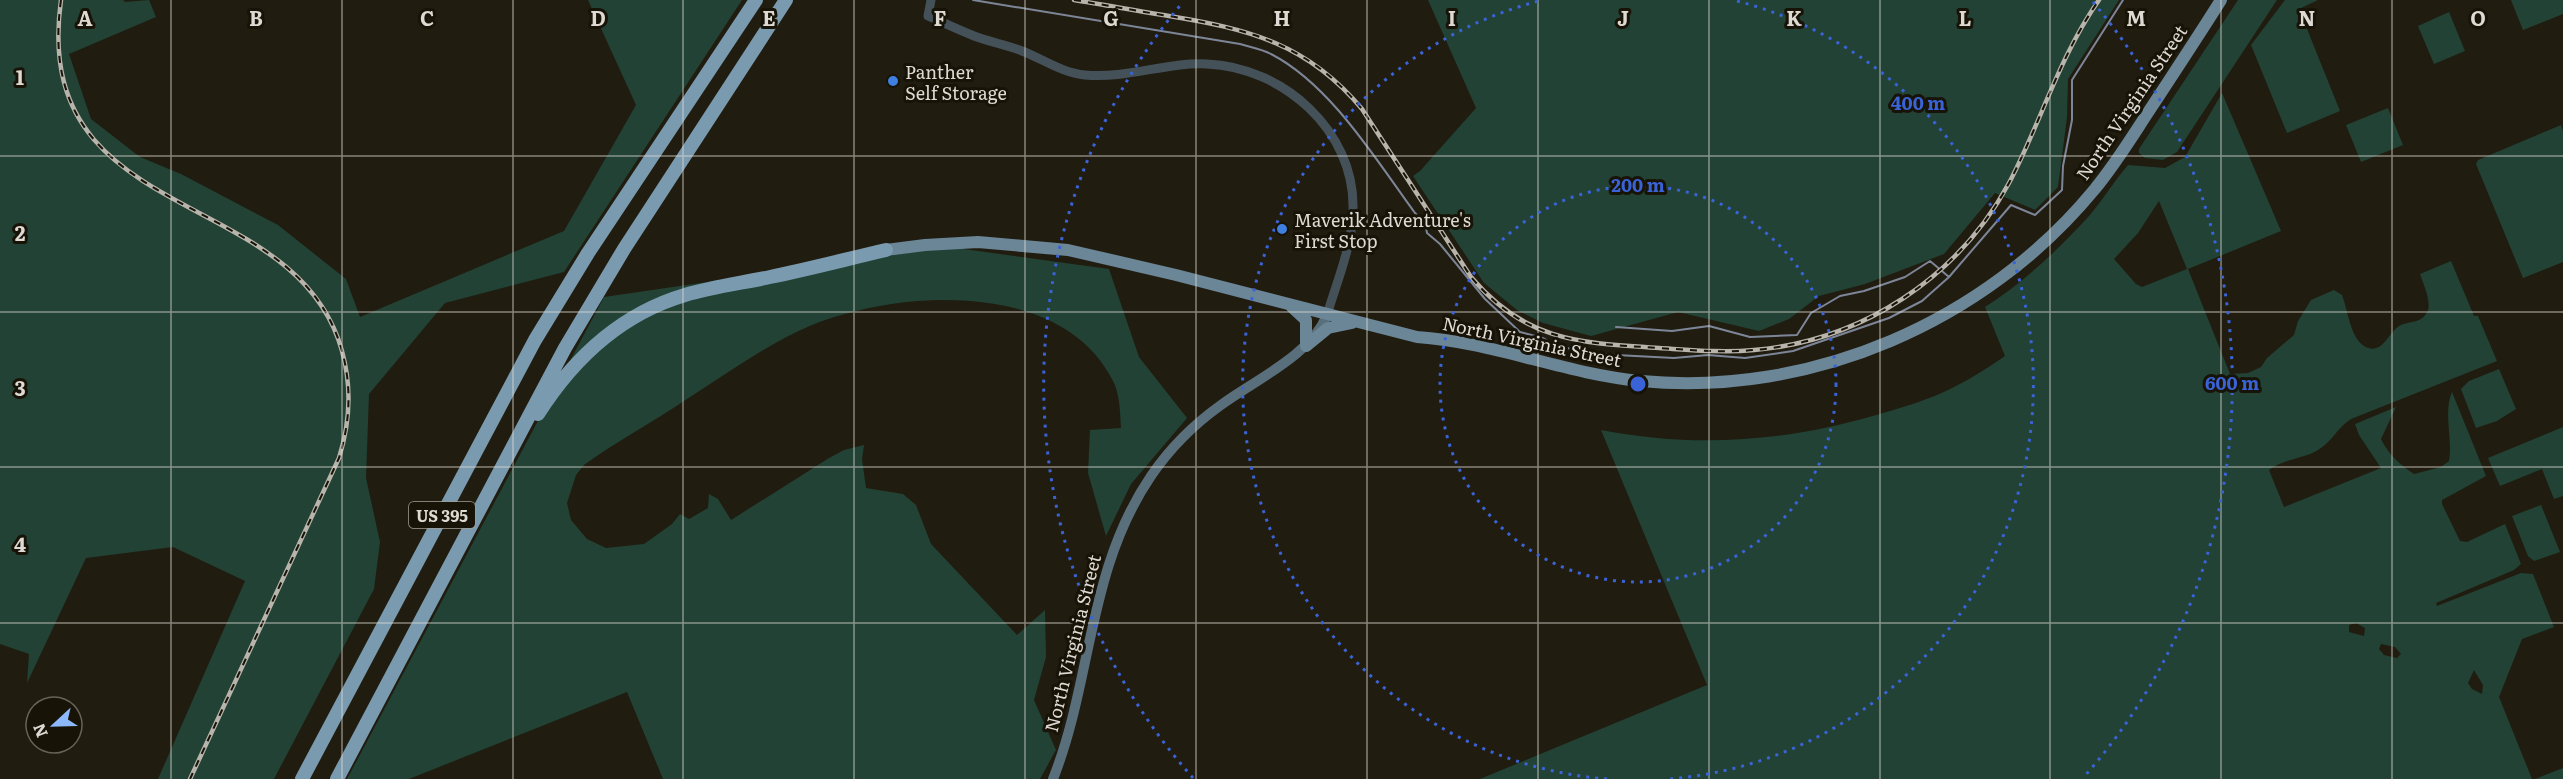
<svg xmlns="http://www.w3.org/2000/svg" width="2563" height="779" font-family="Literata,serif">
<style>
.green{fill:#214234;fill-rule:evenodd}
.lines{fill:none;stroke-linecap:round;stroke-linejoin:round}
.stream{stroke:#7d8698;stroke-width:2}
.tertiary{stroke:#445159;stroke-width:9}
.secondary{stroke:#5a6f7c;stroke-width:10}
.primary{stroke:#6b8697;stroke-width:12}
.motorway{stroke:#7a9baf;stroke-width:14}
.rail-casing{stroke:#b8b4ac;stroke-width:4.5}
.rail{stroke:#181307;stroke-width:2;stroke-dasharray:7;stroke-linecap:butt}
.grid{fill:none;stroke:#dedad3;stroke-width:1.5;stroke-opacity:0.55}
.ring{fill:none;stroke:#3a63d7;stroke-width:3;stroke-dasharray:3 6}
.shop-dot{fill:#3f7fe0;stroke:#181307;stroke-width:2}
.labels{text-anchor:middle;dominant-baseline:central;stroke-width:6;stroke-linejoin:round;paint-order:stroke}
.shield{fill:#181307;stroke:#a39e96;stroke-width:1.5}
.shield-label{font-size:16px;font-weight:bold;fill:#dedad3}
.poi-label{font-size:18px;fill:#dedad3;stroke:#181307;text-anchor:start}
.street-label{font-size:18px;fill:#dedad3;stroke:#181307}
.grid-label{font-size:20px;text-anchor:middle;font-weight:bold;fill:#dedad3;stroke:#181307;stroke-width:6;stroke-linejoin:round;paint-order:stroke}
.centre{fill:#3a63d7;stroke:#181307;stroke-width:3}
.ring-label{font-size:18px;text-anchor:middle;font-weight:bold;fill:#3a63d7;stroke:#181307;stroke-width:6;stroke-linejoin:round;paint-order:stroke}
</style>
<rect width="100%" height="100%" fill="#211c10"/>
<path class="green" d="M 0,0 L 123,0 L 125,2 L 149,0 L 156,17 L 69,54 L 91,119 L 140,157 L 181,174 L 278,225 L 346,279 L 360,317 L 564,231 L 636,105 L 588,0 L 742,0 L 564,272 L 445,303 L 369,394 L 366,478 L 380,542 L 374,589 L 274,779 L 158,779 L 245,581 L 173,547 L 86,558 L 27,683 L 29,654 L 0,644 Z
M 1428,0 L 2119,0 L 2068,79 L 2067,117 L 2058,187 L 2035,210 L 1995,193 L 1944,254 L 1865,284 L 1819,296 L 1789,319 L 1759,331 L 1678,312 L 1591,336 L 1543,323 L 1517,310 L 1484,283 L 1413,176 L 1420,171 L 1476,108 Z
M 2238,0 L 2277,0 L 2177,152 L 2163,160 L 2145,158 L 2139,153 L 2139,149 Z
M 2285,0 L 2318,0 L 2299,9 L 2340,111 L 2287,133 L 2251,45 Z
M 2511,0 L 2563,0 L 2563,14 L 2523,30 Z
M 2449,12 L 2465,51 L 2434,64 L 2418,26 Z
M 2222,93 L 2281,231 L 2188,269 L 2230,374 L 2248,373 L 2261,367 L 2267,358 L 2294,335 L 2298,321 L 2311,300 L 2334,290 L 2342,295 C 2348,310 2350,337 2364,346 C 2383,357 2388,331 2401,325 C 2411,321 2423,323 2428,310 C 2431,300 2423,283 2420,274 L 2451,261 L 2474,316 L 2478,316 L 2497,361 L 2351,419 C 2337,428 2333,440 2321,448 C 2306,459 2285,458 2269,470 L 2284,507 L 2381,468 L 2359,435 L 2355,424 L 2396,407 L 2381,439 C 2389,455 2399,464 2414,474 L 2441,467 L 2449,461 C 2453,439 2443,413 2452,392 L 2486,476 L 2442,500 L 2442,504 L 2460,541 L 2467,542 L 2505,524 L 2521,564 L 2514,570 L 2436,603 L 2437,606 L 2521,573 L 2533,574 L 2554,627 L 2522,639 L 2499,697 L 2532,779 L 1480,779 L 1707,685 L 1601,430 C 1695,448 1781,442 1873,416 C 1900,408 1929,400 1954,387 C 1972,378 1989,367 2005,356 L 1985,307 C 2024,282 2058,250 2089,216 C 2103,200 2114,181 2128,165 L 2165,168 L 2185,157 ZM 2159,201 L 2187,269 L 2142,287 L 2136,284 L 2114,259 L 2138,233 ZM 2356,623 L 2365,628 L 2364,636 L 2349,632 L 2349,625 ZM 2381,644 L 2395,647 L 2401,654 L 2397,658 L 2384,655 L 2379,649 ZM 2474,670 L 2483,685 L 2482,694 L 2472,689 L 2468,683 Z
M 2388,108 L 2403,145 L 2361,162 L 2346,125 Z
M 2561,125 L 2563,131 L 2563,262 L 2523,278 L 2476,164 L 2478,160 Z
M 949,247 L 1109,269 L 1139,357 L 1187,418 L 1131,484 L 1106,536 L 1088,473 L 1090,430 L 1121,428 C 1120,412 1120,393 1112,379 C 1061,280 900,289 812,325 C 767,344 728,373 687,399 C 653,422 617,441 584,465 L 576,475 L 567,503 L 571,520 L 587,539 L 606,548 L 644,544 L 672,524 L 680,514 L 689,519 L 708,508 L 709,494 L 718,499 L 731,520 L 829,458 L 844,450 L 864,445 L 862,459 L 866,488 L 903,494 L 916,505 L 931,544 L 1017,635 L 1045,610 L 1046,657 L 1034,700 L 1056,750 L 1040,779 L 663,779 L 627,692 L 409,779 L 347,779 L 604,297 Z
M 2499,369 L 2516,409 L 2497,421 L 2476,428 L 2461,389 L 2469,381 Z
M 2563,427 L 2563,496 L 2554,499 L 2542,469 L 2500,486 L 2488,458 Z
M 2541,505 L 2560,552 L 2534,561 L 2528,556 L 2512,516 Z
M 2563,768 L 2563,779 L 2535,779 Z"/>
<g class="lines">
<path class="stream" d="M 973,0 L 1240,44 C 1250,47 1262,49 1271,54 C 1331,85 1376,160 1415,213 L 1425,223 L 1427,233 L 1440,244 L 1485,299 L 1520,332 L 1543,338 L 1557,346 L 1597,354 L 1674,358 L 1708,355 L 1745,358 L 1793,351 L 1889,318 L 1922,301 L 1949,277
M 1616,327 L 1672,331 L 1709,326 L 1750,337 L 1797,335 L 1811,313 L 1840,296 L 1864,291 L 1905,277 L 1930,261 L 1949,277 L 2011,205 L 2035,215 L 2062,190 L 2063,166 L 2072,120 L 2072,80 L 2123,0"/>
<path class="tertiary" d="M 931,0 L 928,16 C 944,23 959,30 974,36 C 990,42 1007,45 1022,51 C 1043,59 1062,73 1085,75 C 1127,79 1166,62 1207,64 C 1283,67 1355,131 1353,209 C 1353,244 1337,281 1327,315"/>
<path class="secondary" d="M 1053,779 C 1093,678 1087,570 1151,476 C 1170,448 1193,425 1221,405 C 1255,380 1311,355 1327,315"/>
<path class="primary" d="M 886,250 L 925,245 L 978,242 L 1068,250 L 1176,275 L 1417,337 C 1493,342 1565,374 1641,381 C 1812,397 1985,322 2094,190 C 2114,166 2130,140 2147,114 C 2172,76 2197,38 2221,0
M 1292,307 L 1306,320 L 1306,346
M 1306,346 L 1328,328 L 1352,323"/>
<path class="motorway" d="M 538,414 C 573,359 621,314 685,295 C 712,287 742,283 770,277 C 809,269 847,259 886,250
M 302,779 L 535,340 L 588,253 L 756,0
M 337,779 L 565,348 L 624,249 L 786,0"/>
<defs>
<path id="rail" d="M 61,0 C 29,229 296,183 342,351 C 352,387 350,423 339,458 L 190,779
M 1074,0 C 1106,5 1137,11 1169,16 C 1249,29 1308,44 1362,109 L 1471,277 C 1526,342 1580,343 1659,348 C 1691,350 1723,353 1754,350 C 1861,341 1958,278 2009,183 C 2041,122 2059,57 2099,0"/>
</defs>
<use href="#rail" class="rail-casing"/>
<use href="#rail" class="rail"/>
</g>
<path class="grid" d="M 171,0 L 171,779M 342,0 L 342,779M 513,0 L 513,779M 683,0 L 683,779M 854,0 L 854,779M 1025,0 L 1025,779M 1196,0 L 1196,779M 1367,0 L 1367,779M 1538,0 L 1538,779M 1709,0 L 1709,779M 1880,0 L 1880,779M 2050,0 L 2050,779M 2221,0 L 2221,779M 2392,0 L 2392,779M 0,156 L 2563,156M 0,312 L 2563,312M 0,467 L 2563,467M 0,623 L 2563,623"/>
<g class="ring">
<circle cx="1638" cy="384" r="198"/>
<path d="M1607 779A396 396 0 0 1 1539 1M1737 1A396 396 0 0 1 1669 779"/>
<path d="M1193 778A594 594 0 0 1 1183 2M2093 2A594 594 0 0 1 2083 778"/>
</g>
<g class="shop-dot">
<circle cx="893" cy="81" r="6"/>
<circle cx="1282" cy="229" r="6"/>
</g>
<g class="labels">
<rect class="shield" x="409" y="502" width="66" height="26" rx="4.5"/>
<g class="shield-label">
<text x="442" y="515">US 395</text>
</g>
<g class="poi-label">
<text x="905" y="71">Panther<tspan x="905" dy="21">Self Storage</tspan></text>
<text x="1294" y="219">Maverik Adventure's<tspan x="1294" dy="21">First Stop</tspan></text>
</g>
<g class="street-label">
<text transform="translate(2131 102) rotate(-56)">North Virginia Street</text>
<text transform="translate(1532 341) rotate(12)">North Virginia Street</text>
<text transform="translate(1072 643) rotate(-76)">North Virginia Street</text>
</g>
</g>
<g class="grid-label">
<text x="85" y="26">A</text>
<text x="256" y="26">B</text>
<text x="427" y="26">C</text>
<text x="598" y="26">D</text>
<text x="769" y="26">E</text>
<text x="940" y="26">F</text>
<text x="1111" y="26">G</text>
<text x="1282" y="26">H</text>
<text x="1452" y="26">I</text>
<text x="1623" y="26">J</text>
<text x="1794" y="26">K</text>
<text x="1965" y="26">L</text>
<text x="2136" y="26">M</text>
<text x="2307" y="26">N</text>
<text x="2478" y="26">O</text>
<text x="20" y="85">1</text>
<text x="20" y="241">2</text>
<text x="20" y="396">3</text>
<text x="20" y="552">4</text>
</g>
<circle cx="1638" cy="384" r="9" class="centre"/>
<g class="ring-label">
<text x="1918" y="110">400 m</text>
<text x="1638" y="192">200 m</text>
<text x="2232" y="390">600 m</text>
</g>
<g transform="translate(54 725) rotate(248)"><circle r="28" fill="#181307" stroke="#676359" stroke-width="1.5"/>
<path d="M0-4.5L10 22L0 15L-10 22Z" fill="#8db9fc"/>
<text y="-9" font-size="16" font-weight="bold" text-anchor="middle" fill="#dedad3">N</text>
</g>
</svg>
